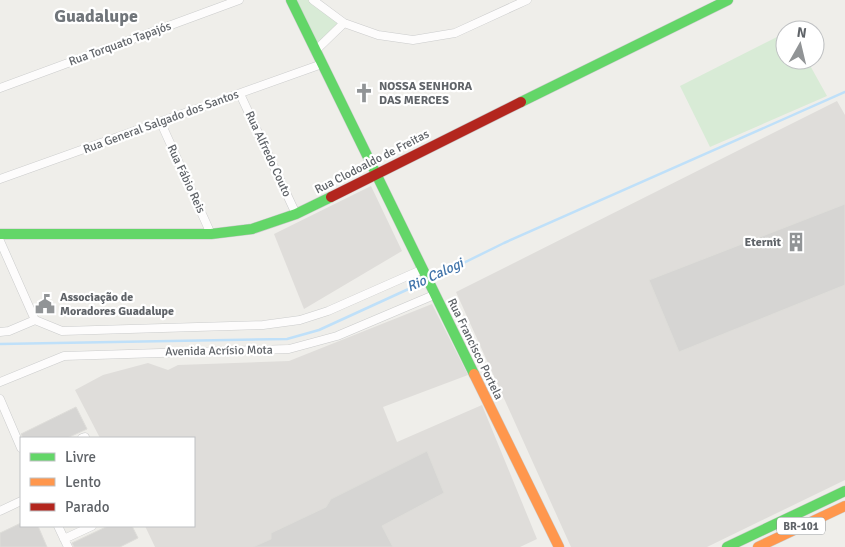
<svg xmlns="http://www.w3.org/2000/svg" width="845" height="547" font-family="Signika,sans-serif">
<style>
.industrial{fill:#dfddda}
.green{fill:#d8ebd6}
.lines{fill:none;stroke-linecap:round;stroke-linejoin:round}
.stream{stroke:#bfe0f9;stroke-width:2.5}
.building{fill:#d6d5d3;stroke:#deddd9}
.street-casing{stroke:#cbcccc;stroke-width:9}
.fast-casing{stroke:#cacacb;stroke-width:11}
.slow-casing{stroke:#cacacb;stroke-width:11}
.jam-casing{stroke:#cacacb;stroke-width:11}
.street{stroke:#fdfcfc;stroke-width:8}
.fast{stroke:#63d668;stroke-width:10}
.slow{stroke:#ff974d;stroke-width:10}
.jam{stroke:#b3261e;stroke-width:10}
.labels{text-anchor:middle;dominant-baseline:central;stroke-width:4.5;stroke-linejoin:round;paint-order:stroke}
.shield{fill:#fff;stroke:#8f9295;stroke-width:1}
.shield-label{font-size:11px;font-weight:bold;fill:#5f6368}
.street-label{font-size:12px;fill:#5f6368;stroke:#fff}
.poi-label{font-size:12px;font-weight:bold;fill:#5f6368;stroke:#fff;text-anchor:start}
.water-label{font-size:14px;font-style:italic;fill:#4174aa;stroke:#fff}
.district-label{font-size:18px;font-weight:bold;fill:#70757a;stroke:#fff}
</style>
<rect width="100%" height="100%" fill="#efeeea"/>
<path class="industrial" d="M 837,101 L 845,115 L 845,480 L 707,547 L 571,547 L 456,292 Z
M 371,186 L 402,251 L 304,309 L 274,234 Z
M 432,304 L 468,375 L 383,407 L 397,442 L 482,405 L 537,539 L 520,547 L 155,547 L 145,526 L 194,526 L 194,438 L 100,438 L 75,390 L 103,375 L 148,363 L 168,370 L 178,365 L 289,361 Z"/>
<path class="green" d="M 293,0 L 315,0 L 342,23 L 317,44 Z
M 785,33 L 785,60 L 807,60 L 827,96 L 710,147 L 680,86 Z"/>
<g class="lines">
<path class="stream" d="M 431,279 L 504,243 L 845,92
M 0,344 L 287,339 L 319,330 L 426,281"/>
</g>
<path class="building" d="M 845,204 L 845,285 L 679,352 L 649,280 Z
M 76,407 L 87,429 L 67,438 L 23,438 L 21,434 Z
M 427,451 L 444,493 L 382,526 L 393,547 L 253,547 L 271,539 L 271,533 L 326,507 L 331,499 Z
M 21,523 L 21,526 L 38,526 L 47,547 L 0,547 L 0,533 Z
M 108,526 L 132,526 L 138,538 L 120,547 L 74,547 L 72,543 Z"/>
<g class="lines">
<defs>
<path id="street" d="M 313,0 L 344,23 L 378,35 L 413,40 L 455,33 L 527,0
M 315,51 L 344,23
M 0,88 L 239,0
M 240,94 L 296,214
M 161,123 L 211,234
M 0,179 L 322,64
M 0,241 L 35,320
M 0,332 L 9,331 L 35,320 L 62,331 L 263,325 L 300,320 L 328,311 L 421,270
M 0,382 L 64,356 L 289,349 L 337,336 L 434,295
M 0,399 L 21,448
M 82,438 L 85,437
M 0,511 L 21,501
M 58,526 L 68,547
M 64,539 L 92,526"/>
<path id="fast" d="M 291,0 L 474,374
M 521,102 L 728,0
M 0,234 L 211,234 L 252,229 L 296,214 L 331,197
M 727,547 L 845,491"/>
<path id="slow" d="M 474,374 L 559,547
M 758,547 L 845,506"/>
<path id="jam" d="M 331,197 L 521,102"/>
</defs>
<use href="#street" class="street-casing"/>
<use href="#fast" class="fast-casing"/>
<use href="#slow" class="slow-casing"/>
<use href="#jam" class="jam-casing"/>
<use href="#street" class="street"/>
<use href="#fast" class="fast"/>
<use href="#slow" class="slow"/>
<use href="#jam" class="jam"/>
</g>
<defs>
<symbol id="church-bare" viewBox="-9 -9 18 18"><path d="M-1.2-6h2.4v3.5h3.3v2.4h-3.3V6h-2.4V-.1h-3.3v-2.4h3.3Z" fill="#919496" stroke="#fff" stroke-width="2.5" paint-order="stroke"/></symbol>
<symbol id="building-bare" viewBox="-9 -9 18 18"><path d="M-4-6H4V6H1V3H-1V6H-4ZM-2.5-4.3h1.7v1.8h-1.7ZM.8-4.3h1.7v1.8H.8ZM-2.5-1h1.7V.8h-1.7ZM.8-1h1.7V.8H.8Z" fill="#919496" stroke="#fff" stroke-width="2.5" paint-order="stroke"/></symbol>
<symbol id="civic-bare" viewBox="-9 -9 18 18"><path d="M-.6-6.5H3V-4.5H.6V-3L4-1V1h2V6H-6V1h2V-1L-.6-3ZM-1.2 2.5V6h2.4V2.5Z" fill="#919496" stroke="#fff" stroke-width="2.5" paint-order="stroke"/></symbol>
</defs>
<g fill-rule="evenodd">
<use href="#church-bare" x="350" y="79" width="28" height="28"/>
<use href="#building-bare" x="782" y="228" width="28" height="28"/>
<use href="#civic-bare" x="31" y="290" width="28" height="28"/>
</g>
<g class="labels">
<rect class="shield" x="777" y="517.5" width="48" height="17" rx="4"/>
<g class="shield-label">
<text x="801" y="526">BR-101</text>
</g>
<g class="street-label">
<text transform="translate(120 44) rotate(-20)">Rua Torquato Tapajós</text>
<text transform="translate(161 122) rotate(-20)">Rua General Salgado dos Santos</text>
<text transform="translate(268 154) rotate(65)">Rua Alfredo Couto</text>
<text transform="translate(372 162) rotate(-27)">Rua Clodoaldo de Freitas</text>
<text transform="translate(186 179) rotate(65)">Rua Fábio Reis</text>
<text transform="translate(475 349) rotate(64)">Rua Francisco Portela</text>
<text transform="translate(219 351) rotate(-1)">Avenida Acrísio Mota</text>
</g>
<g class="poi-label">
<text x="379" y="86">NOSSA SENHORA<tspan x="379" dy="14">DAS MERCES</tspan></text>
<text x="781" y="242" text-anchor="end">Eternit</text>
<text x="60" y="297">Associação de<tspan x="60" dy="14">Moradores Guadalupe</tspan></text>
</g>
<g class="water-label">
<text transform="translate(435 275) rotate(-25)">Rio Calogi</text>
</g>
<g class="district-label">
<text x="96" y="16">Guadalupe</text>
</g>
</g>
<rect x="20" y="437" width="175" height="90" fill="#ffffff" stroke="#bfc1c3"/>
<rect x="30" y="453" width="25" height="8" fill="#63d668" stroke="#bfc1c3"/>
<text x="65" y="462" font-size="15" fill="#5f6368">Livre</text>
<rect x="30" y="478" width="25" height="8" fill="#ff974d" stroke="#bfc1c3"/>
<text x="65" y="487" font-size="15" fill="#5f6368">Lento</text>
<rect x="30" y="503" width="25" height="8" fill="#b3261e" stroke="#bfc1c3"/>
<text x="65" y="512" font-size="15" fill="#5f6368">Parado</text>
<g transform="translate(800 45) rotate(8)"><circle r="24" fill="#ffffff" stroke="#bfc1c3"/>
<path d="M0-4L9 19L0 12L-9 19Z" fill="#919496"/>
<text y="-8" font-size="14" font-weight="bold" text-anchor="middle" fill="#5f6368">N</text>
</g>
</svg>
